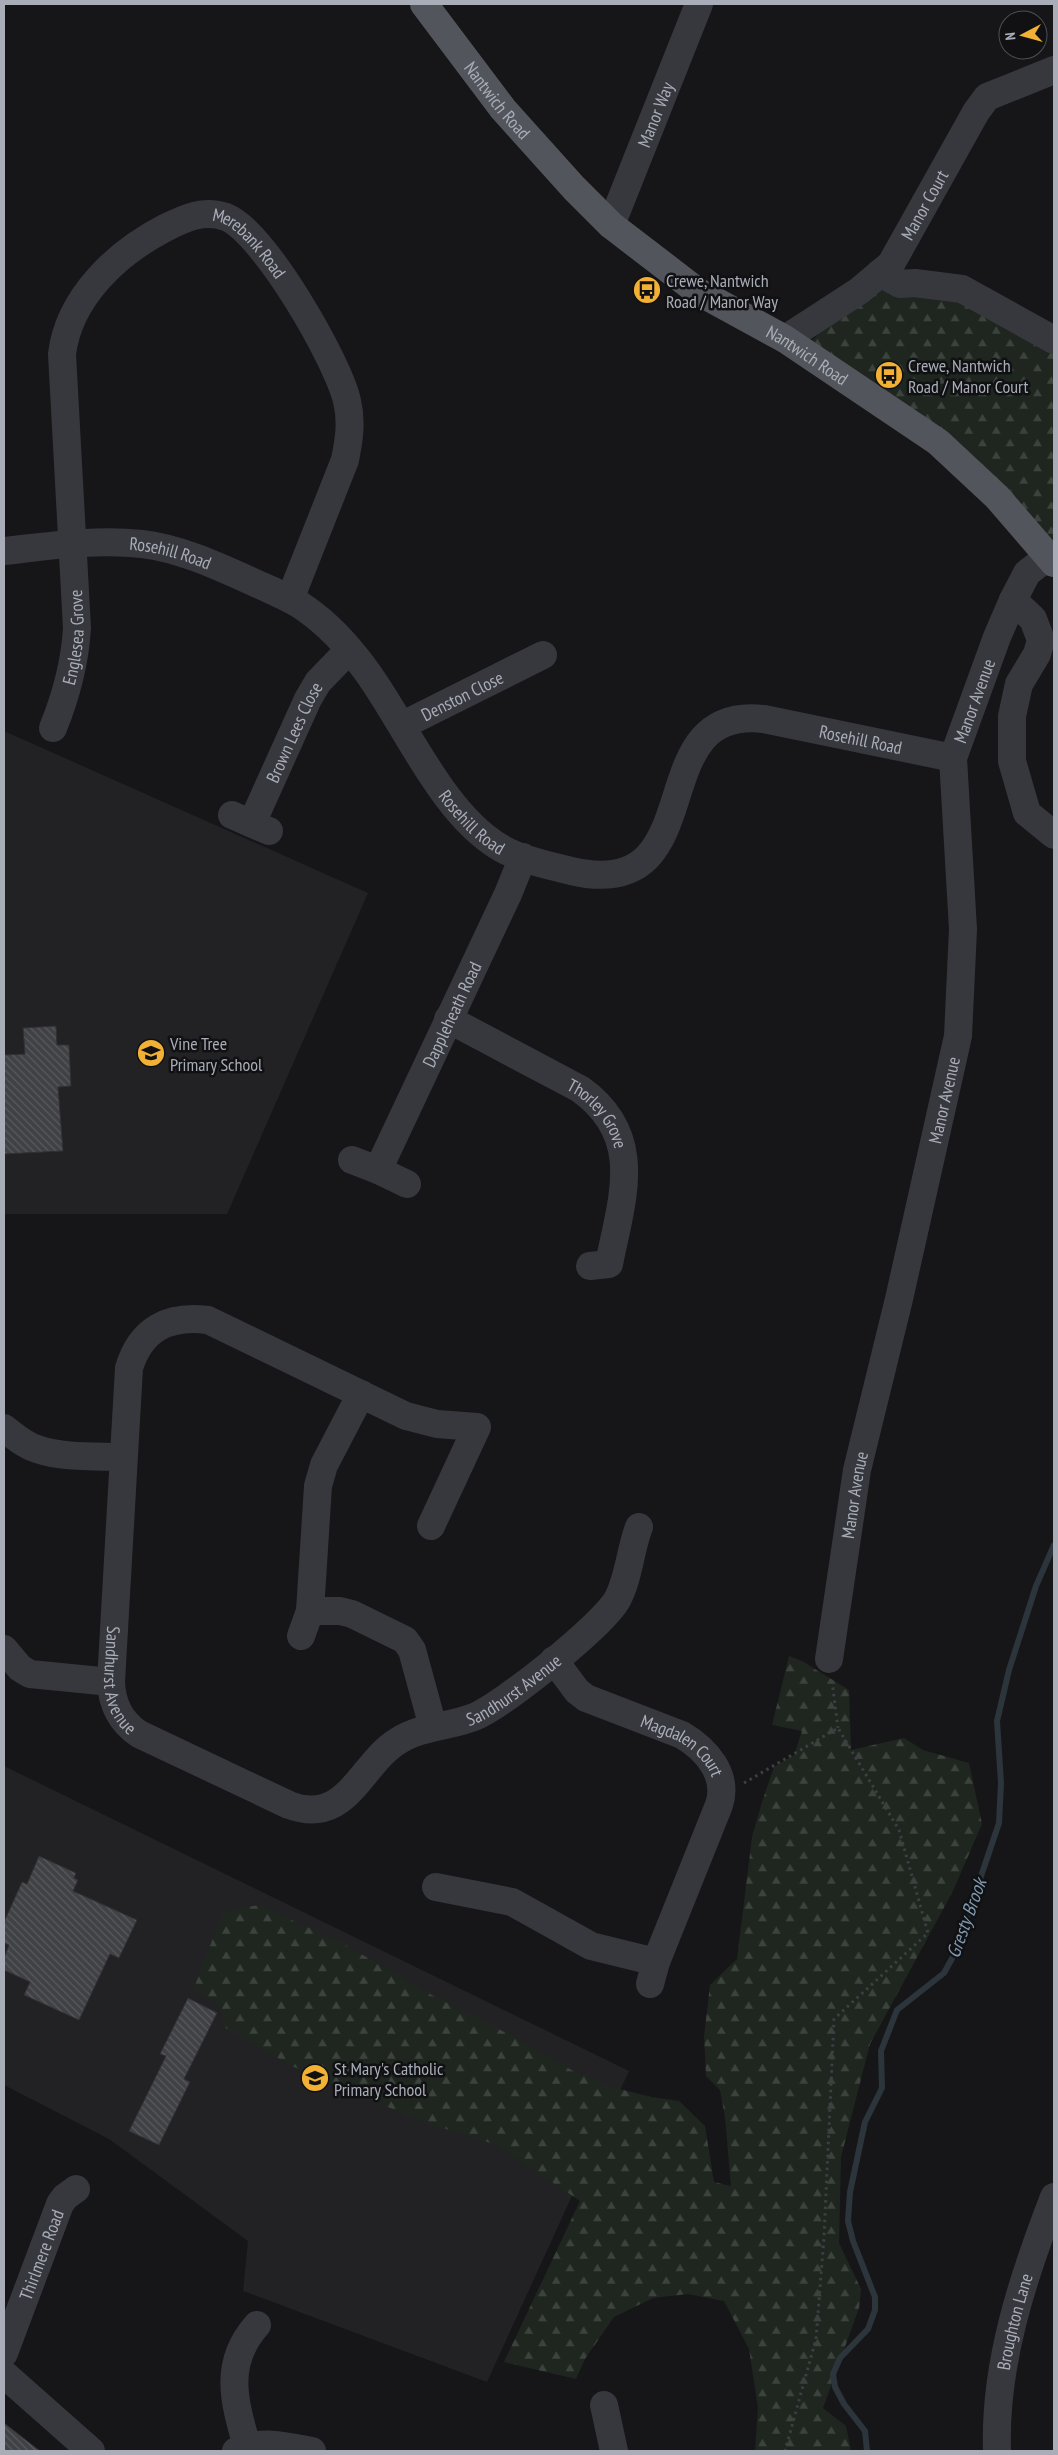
<svg xmlns="http://www.w3.org/2000/svg" width="1058" height="2455" font-family="'PT Sans Narrow',sans-serif">
<style>
.built{fill:#222225}
.forest{fill:url(#forest-firs)}
.lines{fill:none;stroke-linecap:round;stroke-linejoin:round}
.stream{stroke:#2c353c;stroke-width:6}
.building{fill:url(#building-back-hatch);stroke:#303034}
.path{stroke:#3d3f44;stroke-width:3;stroke-dasharray:2.5 4;stroke-linecap:butt}
.minor{stroke:#37383d;stroke-width:28}
.major{stroke:#53555c;stroke-width:28}
.labels{text-anchor:middle;dominant-baseline:central;stroke-width:5;stroke-linejoin:round;paint-order:stroke}
.street-label{font-size:18px;fill:#a8adb8;stroke:#111113}
.poi-label{font-size:18px;fill:#a8adb8;stroke:#111113;text-anchor:start}
.water-label{font-size:19px;font-style:italic;fill:#7f9bb3;stroke:#111113}
</style>
<defs>
<pattern id="forest-firs" width="22" height="20" patternUnits="userSpaceOnUse" patternTransform="scale(1.25)"><rect width="22" height="20" fill="#1e261f"/><path d="M5 1l3.5 6h-7zM16 11l3.5 6h-7z" fill="#3c433d"/></pattern>
<pattern id="building-back-hatch" width="6" height="6" patternUnits="userSpaceOnUse" patternTransform="scale(1.25)"><rect width="6" height="6" fill="#404145"/><path d="M-1 5l2 2M0 0l6 6M5-1l2 2" fill="none" stroke="#595a5e"/></pattern>
</defs>
<rect width="100%" height="100%" fill="#161618"/>
<path class="built" d="M 4,731 L 368,893 L 227,1214 L 4,1214 Z
M 4,1766 L 629,2071 L 487,2382 L 243,2291 L 248,2241 L 109,2139 L 4,2085 Z"/>
<path class="forest" d="M 891,264 L 962,289 L 1054,332 L 1054,560 L 920,425 L 803,349 Z
M 789,1656 L 802,1661 L 849,1690 L 851,1750 L 904,1738 L 923,1750 L 969,1763 L 982,1824 L 952,1893 L 870,2044 L 841,2157 L 839,2243 L 861,2289 L 859,2308 L 823,2408 L 846,2426 L 851,2451 L 755,2451 L 758,2408 L 749,2349 L 724,2301 L 688,2294 L 653,2298 L 614,2317 L 585,2359 L 576,2379 L 504,2362 L 580,2201 L 497,2145 L 421,2121 L 294,2067 L 224,2027 L 221,2007 L 194,1988 L 223,1912 L 259,1905 L 344,1944 L 424,1991 L 512,2036 L 575,2072 L 612,2087 L 651,2097 L 679,2101 L 705,2126 L 714,2182 L 731,2186 L 725,2117 L 720,2090 L 706,2076 L 704,2036 L 710,1985 L 737,1959 L 752,1837 L 762,1802 L 774,1767 L 794,1755 L 802,1731 L 772,1725 Z"/>
<g class="lines">
<path class="stream" d="M 867,2451 L 865,2431 L 844,2404 L 835,2387 L 833,2374 L 840,2358 L 868,2329 L 875,2310 L 875,2297 L 853,2241 L 848,2221 L 850,2192 L 865,2122 L 882,2088 L 881,2051 L 897,2010 L 944,1973 L 955,1953 L 999,1823 L 1001,1783 L 997,1721 L 1009,1670 L 1036,1586 L 1054,1545"/>
</g>
<path class="building" d="M 56,1026 L 57,1045 L 69,1045 L 71,1086 L 58,1087 L 63,1151 L 4,1154 L 4,1055 L 25,1054 L 23,1028 Z
M 39,1856 L 76,1873 L 74,1878 L 78,1880 L 73,1891 L 137,1920 L 119,1958 L 110,1954 L 79,2020 L 24,1995 L 30,1982 L 4,1970 L 4,1958 L 9,1945 L 4,1943 L 4,1922 L 22,1882 L 27,1884 Z
M 188,1998 L 217,2013 L 184,2079 L 190,2082 L 159,2145 L 129,2131 L 166,2056 L 160,2054 Z
M 4,2423 L 40,2451 L 4,2451 Z"/>
<g class="lines">
<path class="path" d="M 832,1681 L 838,1728
M 744,1783 L 838,1728 L 899,1830 L 928,1933 L 834,2019 L 824,2237 L 816,2339 L 785,2451"/>
<g class="minor">
<path id="s1" d="M 611,225 L 699,4"/>
<path d="M 880,273 L 900,284 L 915,283 L 962,289 L 1054,340"/>
<path id="s2" d="M 785,339 L 859,291 L 891,264 L 976,112 L 987,97 L 1054,70"/>
<path id="s3" d="M 4,551 C 49,546 96,539 142,544 C 184,549 224,569 262,586 C 277,593 293,599 306,609 C 329,625 348,646 365,669 C 405,723 442,814 501,848 C 522,860 548,865 571,871 C 717,905 637,704 764,719 L 953,758"/>
<path d="M 1013,600 L 1033,619 L 1041,640 L 1037,654 L 1019,684 L 1012,716 L 1012,761 L 1027,813 L 1054,835"/>
<path id="s4" d="M 403,725 L 543,655"/>
<path id="s5" d="M 53,728 C 66,696 75,662 77,628 L 62,354 C 69,297 117,253 165,228 C 185,218 204,209 226,217 C 264,232 338,361 347,401 C 352,422 349,440 345,460 L 290,599"/>
<path d="M 232,815 L 269,831"/>
<path id="s6" d="M 252,823 L 308,699 L 318,682 L 349,650"/>
<path id="s7" d="M 448,1019 L 580,1089 C 646,1136 622,1198 609,1264 L 590,1266"/>
<path id="s8" d="M 352,1160 L 378,1170 L 508,894 L 523,857"/>
<path d="M 378,1170 L 407,1184"/>
<path d="M 361,1394 L 324,1465 L 318,1486 L 310,1611 L 340,1611 L 352,1614 L 405,1640 L 412,1650 L 433,1727"/>
<path d="M 4,1428 C 14,1436 24,1445 37,1449 C 63,1458 95,1456 123,1457"/>
<path id="s9" d="M 431,1526 L 477,1427 L 437,1424 L 406,1416 L 208,1320 C 168,1315 141,1329 129,1368 L 111,1682 C 112,1704 120,1721 139,1734 L 289,1805 C 347,1827 360,1764 398,1741 C 421,1726 449,1727 474,1717 C 503,1705 601,1627 617,1600 C 629,1578 630,1550 639,1527"/>
<path d="M 301,1636 L 310,1611"/>
<path d="M 4,1649 L 20,1668 L 30,1674 L 111,1682"/>
<path id="s10" d="M 829,1659 L 857,1470 L 899,1299 L 958,1036 L 963,929 L 953,758 L 997,637 L 1013,600 L 1027,573 L 1049,556"/>
<path id="s11" d="M 554,1660 L 577,1691 L 586,1698 L 682,1735 C 706,1749 729,1775 719,1805 L 656,1962 L 650,1984"/>
<path d="M 436,1887 L 512,1902 L 591,1946 L 656,1962"/>
<path id="s12" d="M 4,2353 L 60,2204 L 65,2197 L 76,2189"/>
<path d="M 4,2374 L 91,2451"/>
<path d="M 604,2405 L 614,2451"/>
<path d="M 247,2446 C 234,2401 223,2363 257,2325"/>
<path d="M 236,2451 C 261,2439 285,2446 312,2451"/>
<path id="s13" d="M 997,2451 C 994,2364 1023,2277 1054,2197"/>
</g>
<path class="major" id="s14" d="M 424,4 L 503,109 L 574,188 L 611,225 L 697,291 L 785,339 L 938,442 L 997,497 L 1054,563"/>
</g>
<defs>
<symbol id="bus-disc" viewBox="-11 -11 22 22"><circle r="9.5" fill="#f2b134" stroke="#111113"/><path d="M-5-6H5V4H4V6H2V4H-2V6H-4V4H-5ZM-3.5-4V0h7V-4ZM-3.5 1.2v1.5H-2V1.2ZM2 1.2v1.5H3.5V1.2Z" fill="#111"/></symbol>
<symbol id="school-disc" viewBox="-11 -11 22 22"><circle r="9.5" fill="#f2b134" stroke="#111113"/><path d="M0-5L7-2L0 1L-7-2ZM-4 1L0 2.5L4 1V4Q0 6-4 4Z" fill="#111"/></symbol>
</defs>
<g fill-rule="evenodd">
<use href="#bus-disc" x="631" y="274" width="32" height="32"/>
<use href="#bus-disc" x="873" y="359" width="32" height="32"/>
<use href="#school-disc" x="135" y="1037" width="32" height="32"/>
<use href="#school-disc" x="299" y="2062" width="32" height="32"/>
</g>
<g class="labels">
<g class="street-label">
<text stroke="none"><textPath href="#s14" startOffset="121">Nantwich Road</textPath></text>
<text stroke="none"><textPath href="#s1" startOffset="119">Manor Way</textPath></text>
<text stroke="none"><textPath href="#s2" startOffset="198">Manor Court</textPath></text>
<text stroke="none"><textPath href="#s5" startOffset="645">Merebank Road</textPath></text>
<text stroke="none"><textPath href="#s14" startOffset="526">Nantwich Road</textPath></text>
<text stroke="none"><textPath href="#s3" startOffset="168">Rosehill Road</textPath></text>
<text stroke="none"><textPath href="#s5" startOffset="94">Englesea Grove</textPath></text>
<text stroke="none"><textPath href="#s4" startOffset="66">Denston Close</textPath></text>
<text stroke="none"><textPath href="#s10" startOffset="976">Manor Avenue</textPath></text>
<text stroke="none"><textPath href="#s6" startOffset="100">Brown Lees Close</textPath></text>
<text stroke="none"><textPath href="#s3" startOffset="1080">Rosehill Road</textPath></text>
<text stroke="none"><textPath href="#s3" startOffset="588">Rosehill Road</textPath></text>
<text stroke="none"><textPath href="#s8" startOffset="200">Dappleheath Road</textPath></text>
<text stroke="none"><textPath href="#s10" startOffset="571">Manor Avenue</textPath></text>
<text stroke="none"><textPath href="#s7" startOffset="180">Thorley Grove</textPath></text>
<text stroke="none"><textPath href="#s10" startOffset="166">Manor Avenue</textPath></text>
<text stroke="none"><textPath href="#s9" startOffset="818">Sandhurst Avenue</textPath></text>
<text stroke="none"><textPath href="#s9" startOffset="1310">Sandhurst Avenue</textPath></text>
<text stroke="none"><textPath href="#s11" startOffset="159">Magdalen Court</textPath></text>
<text stroke="none"><textPath href="#s12" startOffset="105">Thirlmere Road</textPath></text>
<text stroke="none"><textPath href="#s13" startOffset="131">Broughton Lane</textPath></text>
</g>
<g class="poi-label">
<text x="666" y="280">Crewe, Nantwich<tspan x="666" dy="21">Road / Manor Way</tspan></text>
<text x="908" y="365">Crewe, Nantwich<tspan x="908" dy="21">Road / Manor Court</tspan></text>
<text x="170" y="1043">Vine Tree<tspan x="170" dy="21">Primary School</tspan></text>
<text x="334" y="2068">St Mary's Catholic<tspan x="334" dy="21">Primary School</tspan></text>
</g>
<g class="water-label">
<text transform="translate(966 1918) rotate(-70)">Gresty Brook</text>
</g>
</g>
<rect width="1058" height="2455" fill="none" stroke="#a8adb8" stroke-width="10"/>
<g transform="translate(1023 35) rotate(264)"><circle r="24" fill="#111113" stroke="#4d4f55"/>
<path d="M0-4L9 19L0 12L-9 19Z" fill="#f2b134"/>
<text y="-8" font-size="14" font-weight="bold" text-anchor="middle" fill="#a8adb8">N</text>
</g>
</svg>
